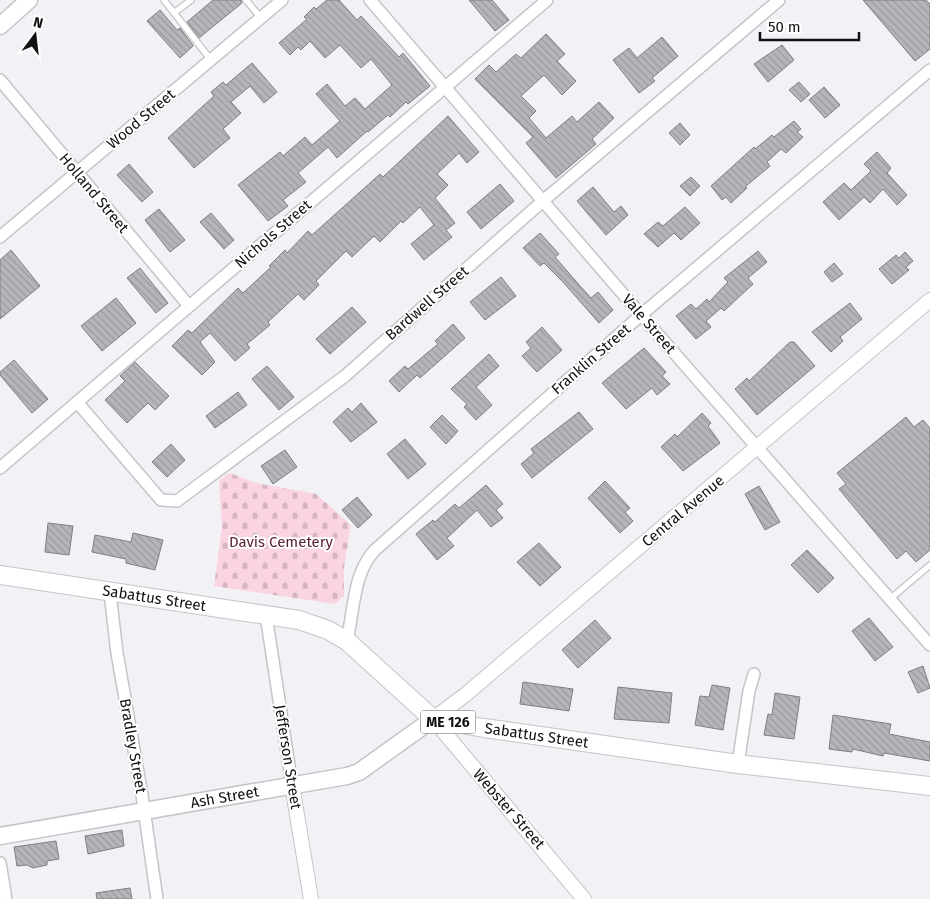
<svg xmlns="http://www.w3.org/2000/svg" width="930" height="899" font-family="'Fira Sans',sans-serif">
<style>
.cemetery{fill:url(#cemetery-stones)}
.building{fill:url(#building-back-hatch);stroke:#7d7f83}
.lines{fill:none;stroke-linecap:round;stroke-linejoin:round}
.service-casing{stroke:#c5c4c8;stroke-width:8}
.minor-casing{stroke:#c5c4c8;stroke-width:14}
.tertiary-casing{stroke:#c5c4c8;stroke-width:16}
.secondary-casing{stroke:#c5c4c8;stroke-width:19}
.primary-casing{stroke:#c5c4c8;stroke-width:20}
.service{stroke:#fff;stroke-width:5.5}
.minor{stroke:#fff;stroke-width:11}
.tertiary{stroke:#fff;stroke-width:14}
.secondary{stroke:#fff;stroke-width:16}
.primary{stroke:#fff;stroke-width:18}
.labels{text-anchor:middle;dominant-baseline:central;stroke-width:4;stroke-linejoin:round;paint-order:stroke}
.shield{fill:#fff;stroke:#585859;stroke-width:1}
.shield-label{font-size:14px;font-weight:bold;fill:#111112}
.street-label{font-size:15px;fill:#111112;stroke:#fff}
.park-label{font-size:15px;fill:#5c223b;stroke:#fff}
</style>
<defs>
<pattern id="cemetery-stones" width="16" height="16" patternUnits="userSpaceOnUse" patternTransform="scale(1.25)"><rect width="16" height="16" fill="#fad5e1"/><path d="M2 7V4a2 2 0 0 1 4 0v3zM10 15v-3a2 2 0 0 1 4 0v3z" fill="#d5b6c0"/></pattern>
<pattern id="building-back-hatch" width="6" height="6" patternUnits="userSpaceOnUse" patternTransform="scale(1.25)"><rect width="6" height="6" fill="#b4b6ba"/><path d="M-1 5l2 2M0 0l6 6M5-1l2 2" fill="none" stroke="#9a9b9f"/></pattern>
</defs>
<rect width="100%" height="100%" fill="#f2f1f5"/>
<path class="cemetery" d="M 230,473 L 256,483 L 316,494 L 351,525 L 344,567 L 344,596 L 335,604 L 214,586 L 222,527 L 219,481 Z"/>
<path class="building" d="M 213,0 L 241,0 L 242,3 L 199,38 L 187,22 Z
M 327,0 L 339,0 L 357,20 L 361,16 L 399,57 L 403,53 L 430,86 L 408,104 L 406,102 L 390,117 L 388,115 L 368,132 L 367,131 L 337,158 L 328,147 L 298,173 L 306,182 L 283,200 L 288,206 L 268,221 L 238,185 L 280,152 L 283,156 L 305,137 L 312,145 L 340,121 L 316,94 L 327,84 L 345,106 L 355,98 L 365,109 L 392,85 L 371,59 L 361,68 L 340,45 L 325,58 L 310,41 L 301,50 L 298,47 L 290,55 L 279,43 L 307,19 L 304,17 L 314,7 L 316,9 Z
M 469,0 L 492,0 L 509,20 L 495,31 Z
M 863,0 L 926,0 L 930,4 L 930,49 L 915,61 Z
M 160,10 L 177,30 L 180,28 L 192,44 L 193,46 L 180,58 L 147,21 Z
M 546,34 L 565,54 L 557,61 L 576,81 L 562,95 L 544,75 L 521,96 L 536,111 L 529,118 L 546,138 L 572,116 L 577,122 L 599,102 L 614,118 L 592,139 L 596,144 L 556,178 L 526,143 L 533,137 L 475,79 L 489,65 L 496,72 L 516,54 L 521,58 Z
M 662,37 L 678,56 L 652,78 L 655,81 L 639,93 L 613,60 L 629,48 L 637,58 Z
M 782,45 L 794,60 L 768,82 L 754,64 Z
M 252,63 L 277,92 L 264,103 L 250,86 L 231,102 L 241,113 L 223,129 L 230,138 L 194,168 L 168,138 L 214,96 L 211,92 L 223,82 L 226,85 Z
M 799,82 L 810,94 L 801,102 L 789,90 Z
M 824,87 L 840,105 L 825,118 L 809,100 Z
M 448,116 L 479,152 L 467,163 L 459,153 L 437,174 L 448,185 L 435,198 L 455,223 L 446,230 L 452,237 L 424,260 L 411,244 L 434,225 L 420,207 L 403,223 L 401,221 L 380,242 L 374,236 L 352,257 L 346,251 L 316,281 L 319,285 L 304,300 L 298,294 L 268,322 L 270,325 L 247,344 L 250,348 L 235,361 L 210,333 L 200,342 L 215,362 L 202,375 L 172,346 L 188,330 L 192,333 L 238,288 L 243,293 L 271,267 L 269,266 L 285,250 L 287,253 L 308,231 L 312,235 L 380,174 L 383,177 Z
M 794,121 L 801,129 L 797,132 L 803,137 L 786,153 L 781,149 L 767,162 L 770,166 L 745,187 L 747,188 L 731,203 L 726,197 L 722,200 L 711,186 L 754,147 L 755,149 L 772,135 L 774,137 Z
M 680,123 L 690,135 L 680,145 L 669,133 Z
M 877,152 L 891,168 L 887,173 L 907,195 L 897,205 L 883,189 L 870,203 L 864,197 L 839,220 L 823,202 L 844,183 L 851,190 L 871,171 L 864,164 Z
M 129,164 L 153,192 L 142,202 L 117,175 Z
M 691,177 L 700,186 L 690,196 L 680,186 Z
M 500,184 L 514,201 L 481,229 L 467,212 Z
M 593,187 L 614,212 L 621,206 L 628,215 L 606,235 L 577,201 Z
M 685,207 L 700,223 L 681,240 L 674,233 L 658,247 L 644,234 L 658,222 L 663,226 Z
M 159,209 L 185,240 L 170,252 L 145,220 Z
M 211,213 L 234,240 L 224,249 L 200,222 Z
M 540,233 L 559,254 L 555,257 L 581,287 L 591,298 L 598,292 L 613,310 L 599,323 L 563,282 L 544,263 L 540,266 L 523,248 Z
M 11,250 L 40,286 L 0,319 L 0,260 Z
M 758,251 L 767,262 L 748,278 L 753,284 L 724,311 L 721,308 L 706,321 L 711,327 L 696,339 L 676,316 L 691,304 L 696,309 L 707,299 L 709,302 L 728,282 L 724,278 Z
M 905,252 L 913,261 L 906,267 L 909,270 L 892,284 L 879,269 L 896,255 L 899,258 Z
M 834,263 L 843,274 L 832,282 L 824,272 Z
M 140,268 L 168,303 L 156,313 L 127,278 Z
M 501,277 L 516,296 L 485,320 L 470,302 Z
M 116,298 L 136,323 L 102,351 L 81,326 Z
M 850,303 L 862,319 L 840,337 L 843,341 L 831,352 L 812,332 Z
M 352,307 L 366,322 L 330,354 L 316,339 Z
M 453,324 L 465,338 L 420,378 L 417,375 L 399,392 L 389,381 L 405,366 L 408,369 L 438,344 L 435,341 Z
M 542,327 L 562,350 L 537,372 L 522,356 L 531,348 L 526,342 Z
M 790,342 L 794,342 L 815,366 L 757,415 L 735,389 L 747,378 L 749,381 Z
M 644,348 L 666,372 L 662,376 L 670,384 L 657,395 L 652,388 L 626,409 L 602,383 Z
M 489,354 L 499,366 L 476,387 L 492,405 L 476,420 L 464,407 L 467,404 L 451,389 Z
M 14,360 L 48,399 L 32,413 L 0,375 L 0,372 Z
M 135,362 L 169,396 L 155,410 L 148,403 L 127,423 L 105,400 L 125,381 L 120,376 Z
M 267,366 L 294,397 L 279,410 L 252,379 Z
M 238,392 L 247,405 L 215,428 L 206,416 Z
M 361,403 L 377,422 L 351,442 L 333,422 L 348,408 L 352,412 Z
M 579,412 L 593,429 L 532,478 L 521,464 L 534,453 L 531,449 Z
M 702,413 L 711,423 L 708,426 L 720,443 L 683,471 L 661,447 L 675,434 L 677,437 Z
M 442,415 L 458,431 L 446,444 L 430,427 Z
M 906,417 L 914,427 L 923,420 L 930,428 L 930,550 L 916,562 L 906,551 L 897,559 L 839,489 L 846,484 L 837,473 Z
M 405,439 L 426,464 L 408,479 L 387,454 Z
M 171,444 L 185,460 L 167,477 L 152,462 Z
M 285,450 L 297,467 L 273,484 L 261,466 Z
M 605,481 L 630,508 L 625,512 L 633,521 L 620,533 L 588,498 Z
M 486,485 L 503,504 L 496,510 L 503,518 L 491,527 L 477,510 L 447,538 L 454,546 L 437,560 L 416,534 L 433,520 L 435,522 L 455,504 L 459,508 Z
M 759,486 L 780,522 L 765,530 L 745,494 Z
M 357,497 L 372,515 L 358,528 L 342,510 Z
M 48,523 L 73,526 L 69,555 L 45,552 Z
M 133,533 L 163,540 L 155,570 L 126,563 L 126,559 L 92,552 L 95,535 L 131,542 Z
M 539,543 L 561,567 L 540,586 L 517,562 Z
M 807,550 L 834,578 L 818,593 L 791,565 Z
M 869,618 L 893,647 L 875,661 L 852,631 Z
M 595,620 L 611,638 L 578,668 L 562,650 Z
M 923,666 L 930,688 L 918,693 L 908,672 Z
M 523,682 L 573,689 L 569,711 L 520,704 Z
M 712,685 L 730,688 L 723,730 L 695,725 L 700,696 L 709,697 Z
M 618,687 L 672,693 L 669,723 L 614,719 Z
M 775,693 L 800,697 L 794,739 L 764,735 L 768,714 L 772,715 Z
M 833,715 L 891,724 L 889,734 L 930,742 L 930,761 L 884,753 L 883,756 L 853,749 L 852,752 L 829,749 Z
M 122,830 L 124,846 L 88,854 L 85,836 Z
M 56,841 L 59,859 L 47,861 L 47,865 L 33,868 L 27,865 L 17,866 L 14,847 Z
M 130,888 L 132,899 L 97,899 L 96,893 Z"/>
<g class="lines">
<defs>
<path id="service" d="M 164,0 L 211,60
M 246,0 L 261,18
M 174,13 L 191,0
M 890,599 L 930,565"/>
<path id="minor" d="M 370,0 L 641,315 L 930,645
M 0,80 L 189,306
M 0,237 L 282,0
M 77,402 L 161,500 L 177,501 L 345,376 L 544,200 L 779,0
M 0,468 L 547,0
M 110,593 L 117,653 L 142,795 L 157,899
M 266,615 L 292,785
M 347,641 C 354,610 353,573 375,550 L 641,315 L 930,70
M 738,764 L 749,691 L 754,674
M 0,863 L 6,899"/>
<path id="tertiary" d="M 292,785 L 311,899
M 584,899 L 433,719 L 465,695 L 930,300"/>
<g id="secondary">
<path d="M 0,26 L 29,0"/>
<path id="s1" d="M 0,836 L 347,776 L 359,772 L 433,719"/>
</g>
<g id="primary">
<path id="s2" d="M 0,575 L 299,620 L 328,630 L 347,641 L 433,719 L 484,728 L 738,764 L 930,786"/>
</g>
</defs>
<use href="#service" class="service-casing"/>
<use href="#minor" class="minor-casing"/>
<use href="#tertiary" class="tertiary-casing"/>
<use href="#secondary" class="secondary-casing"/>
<use href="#primary" class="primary-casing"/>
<use href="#service" class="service"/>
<use href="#minor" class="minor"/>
<use href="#tertiary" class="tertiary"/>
<use href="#secondary" class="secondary"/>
<use href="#primary" class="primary"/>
</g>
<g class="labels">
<rect class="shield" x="420.5" y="710.5" width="55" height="23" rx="4"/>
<g class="shield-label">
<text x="448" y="722">ME 126</text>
</g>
<g class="street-label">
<text transform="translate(141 119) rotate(-40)">Wood Street</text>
<text transform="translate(94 193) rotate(50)">Holland Street</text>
<text transform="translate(273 234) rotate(-41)">Nichols Street</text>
<text transform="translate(427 303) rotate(-41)">Bardwell Street</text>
<text transform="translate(649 324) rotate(49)">Vale Street</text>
<text transform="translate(591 359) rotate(-41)">Franklin Street</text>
<text transform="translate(683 511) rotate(-40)">Central Avenue</text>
<text stroke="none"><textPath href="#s2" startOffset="156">Sabattus Street</textPath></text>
<text stroke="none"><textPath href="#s2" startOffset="576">Sabattus Street</textPath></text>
<text transform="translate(133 746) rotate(80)">Bradley Street</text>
<text transform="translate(288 757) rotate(81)">Jefferson Street</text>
<text stroke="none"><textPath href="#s1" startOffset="228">Ash Street</textPath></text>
<text transform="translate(509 809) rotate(49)">Webster Street</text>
</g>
<g class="park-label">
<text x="281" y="542">Davis Cemetery</text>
</g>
</g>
<g transform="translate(35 35) rotate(15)" stroke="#ffffff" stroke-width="4" paint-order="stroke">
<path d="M0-4L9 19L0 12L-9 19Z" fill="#111112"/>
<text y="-8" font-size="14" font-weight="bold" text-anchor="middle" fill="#111112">N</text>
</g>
<path d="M760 32v8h99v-8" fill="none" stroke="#111112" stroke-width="2.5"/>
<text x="768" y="32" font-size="15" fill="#111112" stroke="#ffffff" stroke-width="4" paint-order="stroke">50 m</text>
</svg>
